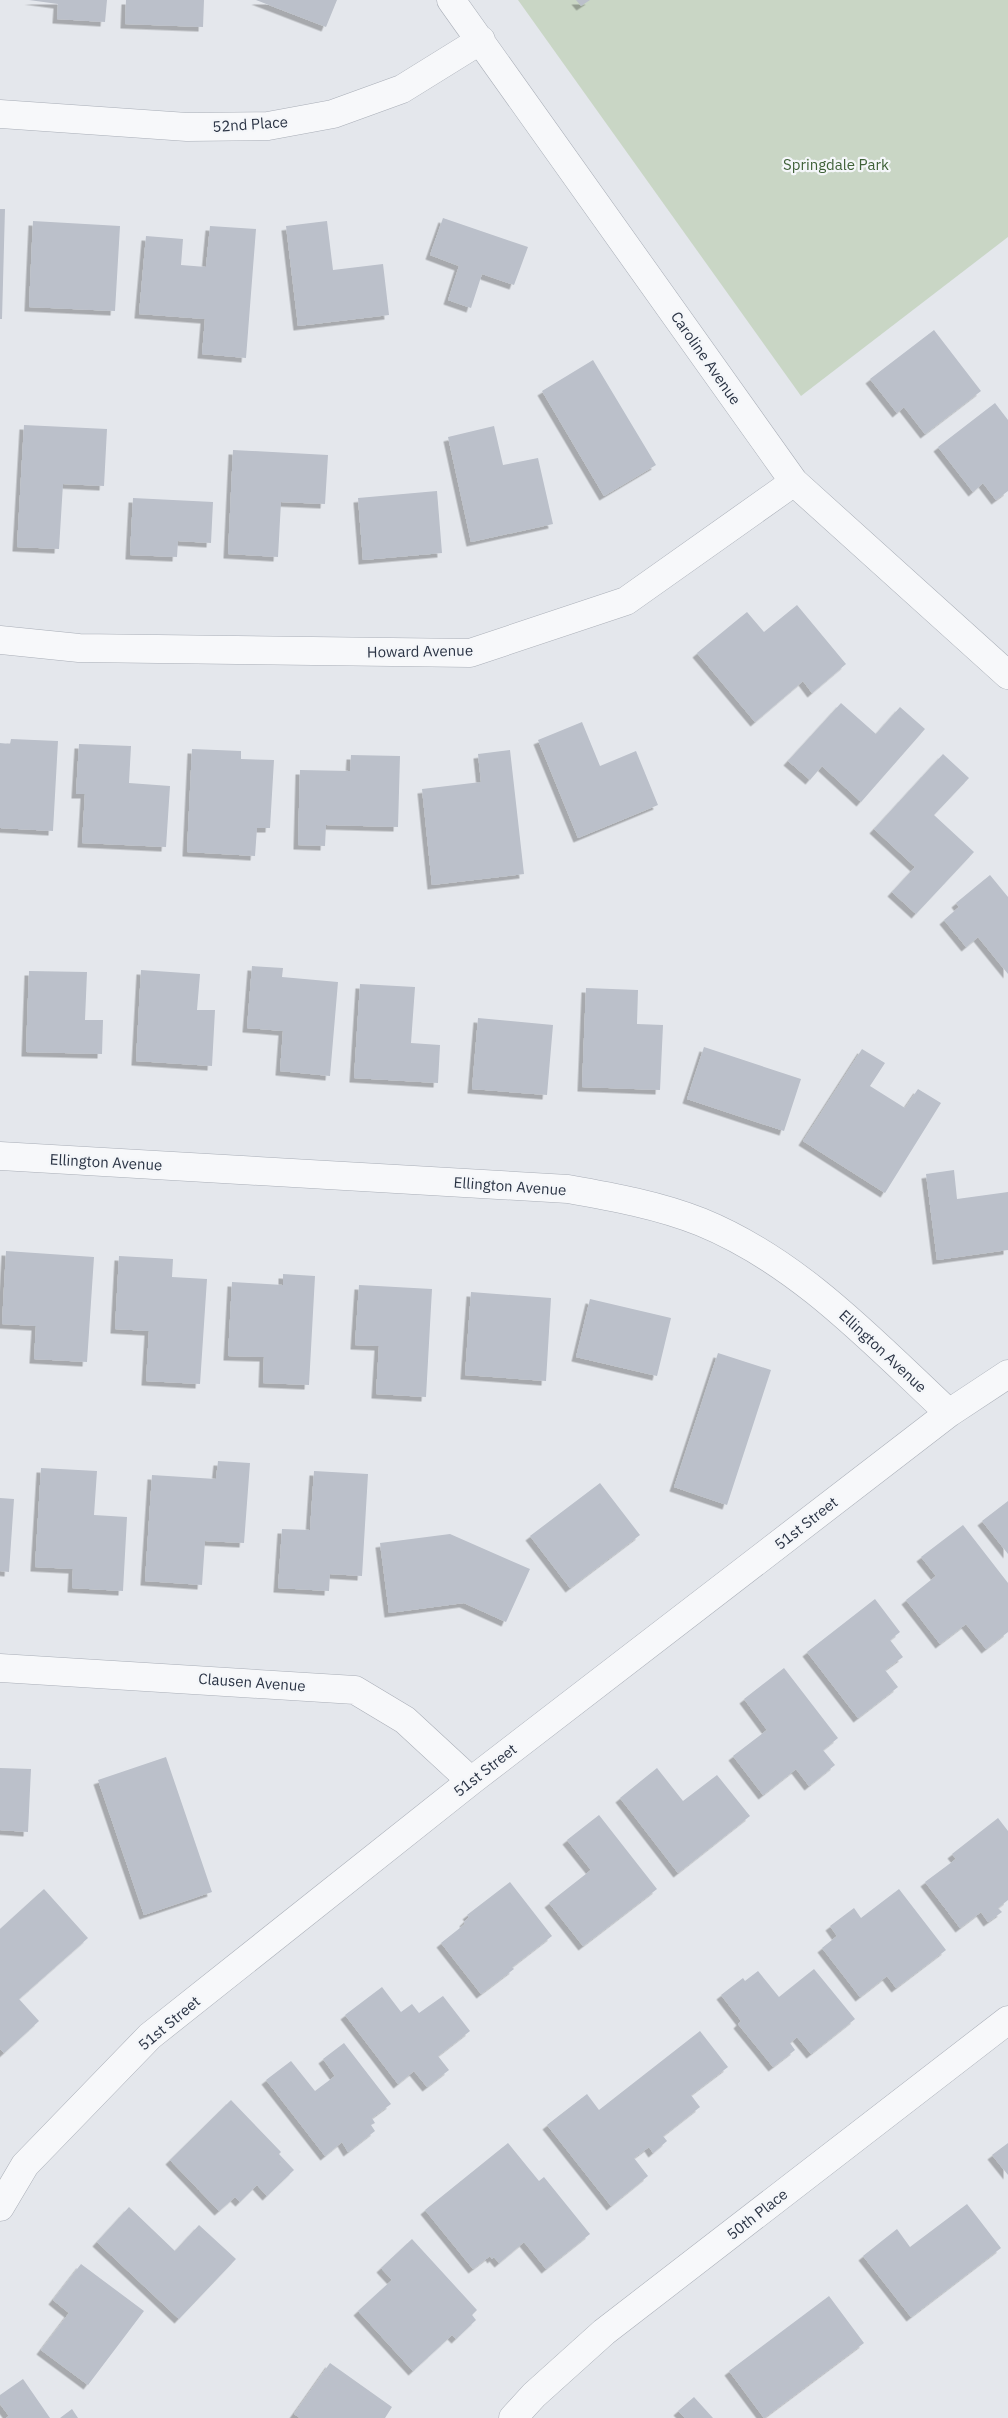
<svg xmlns="http://www.w3.org/2000/svg" width="1008" height="2418" font-family="'IBM Plex Sans',sans-serif">
<style>
.green{fill:#c9d6c5}
.building{fill:#bbc0ca;filter:url(#shadow)}
.lines{fill:none;stroke-linecap:round;stroke-linejoin:round}
.minor-casing{stroke:#a9aeb7;stroke-width:29}
.minor{stroke:#f7f8fa;stroke-width:28}
.labels{text-anchor:middle;dominant-baseline:central;stroke-width:4.5;stroke-linejoin:round;paint-order:stroke}
.street-label{font-size:15px;fill:#2b3445;stroke:#f4f6f9}
.park-label{font-size:15px;fill:#3f6138;stroke:#f4f6f9}
</style>
<defs>
<filter id="shadow"><feDropShadow dx="-4.5" dy="4.5" stdDeviation="0" flood-color="#0004"/></filter>
</defs>
<rect width="100%" height="100%" fill="#e4e7ec"/>
<path class="green" d="M 518,0 L 1008,0 L 1008,237 L 801,396 Z"/>
<path class="building" d="M 29,0 L 107,0 L 105,22 L 57,19 L 58,4 Z
M 126,0 L 204,0 L 203,27 L 125,24 Z
M 256,0 L 337,0 L 326,27 Z
M 576,0 L 590,0 L 581,6 Z
M 0,209 L 5,209 L 2,319 L 0,319 Z
M 443,218 L 528,247 L 514,285 L 482,274 L 471,308 L 448,300 L 459,266 L 430,255 Z
M 33,221 L 120,226 L 115,311 L 29,307 Z
M 327,221 L 333,270 L 383,264 L 389,315 L 298,326 L 286,226 Z
M 210,226 L 256,229 L 246,358 L 202,354 L 205,319 L 139,314 L 146,236 L 183,239 L 181,265 L 206,267 Z
M 934,330 L 981,391 L 925,434 L 904,407 L 897,413 L 870,379 Z
M 593,360 L 656,465 L 604,496 L 542,391 Z
M 995,403 L 1008,420 L 1008,491 L 996,500 L 983,483 L 973,492 L 938,447 Z
M 24,425 L 107,429 L 104,486 L 63,484 L 59,549 L 17,547 Z
M 494,426 L 503,465 L 538,458 L 553,524 L 471,542 L 448,437 Z
M 233,450 L 328,455 L 325,504 L 281,502 L 278,557 L 228,554 Z
M 437,491 L 442,553 L 363,560 L 358,498 Z
M 133,498 L 213,502 L 211,543 L 178,541 L 177,557 L 130,555 Z
M 797,605 L 846,664 L 812,693 L 803,681 L 755,722 L 697,653 L 747,612 L 764,632 Z
M 841,703 L 876,734 L 900,707 L 925,729 L 861,802 L 822,766 L 810,780 L 788,761 Z
M 582,722 L 600,766 L 636,751 L 658,805 L 578,838 L 538,740 Z
M 11,739 L 58,741 L 53,831 L 0,828 L 0,743 L 10,744 Z
M 79,744 L 131,746 L 129,783 L 170,786 L 166,847 L 82,843 L 85,794 L 76,794 Z
M 192,749 L 241,751 L 241,759 L 274,760 L 270,828 L 257,828 L 255,856 L 187,852 Z
M 510,750 L 524,874 L 432,885 L 422,789 L 481,782 L 478,754 Z
M 943,754 L 969,778 L 934,815 L 974,852 L 916,914 L 892,892 L 915,867 L 874,829 Z
M 351,755 L 400,756 L 398,827 L 326,825 L 325,846 L 298,845 L 300,770 L 350,771 Z
M 990,875 L 1008,897 L 1008,974 L 978,937 L 966,947 L 944,920 L 959,907 L 956,903 Z
M 252,966 L 283,968 L 282,977 L 338,982 L 330,1076 L 280,1071 L 283,1031 L 247,1028 Z
M 141,970 L 200,974 L 197,1010 L 215,1010 L 212,1066 L 136,1061 Z
M 29,971 L 87,972 L 85,1020 L 103,1020 L 102,1054 L 26,1052 Z
M 360,984 L 415,987 L 411,1043 L 440,1045 L 438,1083 L 354,1078 Z
M 586,988 L 638,990 L 637,1024 L 663,1025 L 660,1090 L 582,1087 Z
M 478,1018 L 553,1025 L 547,1095 L 472,1089 Z
M 704,1047 L 801,1079 L 784,1131 L 687,1099 Z
M 862,1049 L 885,1063 L 870,1086 L 905,1108 L 918,1089 L 941,1103 L 885,1193 L 803,1141 Z
M 954,1170 L 957,1199 L 1008,1192 L 1008,1250 L 937,1260 L 926,1174 Z
M 6,1251 L 94,1257 L 87,1362 L 34,1359 L 36,1326 L 2,1324 Z
M 119,1256 L 173,1259 L 172,1277 L 207,1279 L 200,1384 L 146,1381 L 149,1331 L 115,1329 Z
M 283,1274 L 315,1276 L 309,1385 L 263,1383 L 264,1357 L 228,1356 L 232,1282 L 283,1285 Z
M 359,1285 L 432,1289 L 426,1397 L 376,1394 L 379,1346 L 355,1345 Z
M 471,1292 L 551,1298 L 546,1381 L 465,1375 Z
M 590,1299 L 671,1318 L 657,1376 L 576,1357 Z
M 718,1353 L 771,1370 L 727,1505 L 674,1487 Z
M 218,1461 L 250,1463 L 244,1543 L 205,1541 L 202,1585 L 145,1581 L 152,1475 L 216,1479 Z
M 41,1468 L 97,1471 L 94,1515 L 127,1517 L 123,1591 L 72,1588 L 73,1569 L 35,1567 Z
M 314,1471 L 368,1474 L 362,1576 L 330,1574 L 329,1591 L 278,1588 L 282,1529 L 310,1530 Z
M 600,1483 L 640,1535 L 570,1588 L 530,1536 Z
M 0,1498 L 14,1499 L 9,1572 L 0,1571 Z
M 1008,1501 L 1008,1554 L 982,1521 Z
M 963,1525 L 1008,1583 L 1008,1632 L 986,1649 L 966,1624 L 940,1644 L 906,1600 L 936,1576 L 921,1557 Z
M 450,1534 L 530,1569 L 506,1622 L 464,1603 L 389,1613 L 380,1543 Z
M 875,1599 L 900,1632 L 890,1640 L 903,1657 L 885,1670 L 898,1687 L 858,1718 L 807,1652 Z
M 784,1668 L 838,1738 L 823,1750 L 835,1765 L 809,1786 L 796,1769 L 763,1795 L 733,1756 L 767,1730 L 744,1699 Z
M 166,1757 L 212,1892 L 144,1915 L 98,1780 Z
M 0,1768 L 31,1769 L 28,1832 L 0,1830 Z
M 657,1768 L 683,1801 L 717,1775 L 750,1816 L 678,1873 L 620,1798 Z
M 599,1815 L 657,1889 L 583,1946 L 549,1903 L 591,1870 L 567,1840 Z
M 998,1818 L 1008,1831 L 1008,1900 L 998,1908 L 1002,1912 L 988,1922 L 981,1912 L 960,1928 L 925,1882 L 956,1859 L 952,1854 Z
M 510,1882 L 552,1936 L 512,1967 L 514,1969 L 481,1994 L 441,1943 L 465,1924 L 464,1922 L 469,1917 L 467,1915 Z
M 44,1889 L 88,1938 L 19,1999 L 39,2021 L 4,2053 L 0,2049 L 0,1929 Z
M 899,1889 L 946,1950 L 896,1988 L 887,1976 L 860,1997 L 822,1948 L 837,1936 L 830,1926 L 854,1908 L 861,1918 Z
M 814,1969 L 855,2019 L 811,2054 L 797,2037 L 790,2043 L 795,2050 L 773,2067 L 738,2024 L 741,2021 L 721,1995 L 743,1978 L 745,1981 L 758,1971 L 779,1997 Z
M 382,1987 L 401,2012 L 412,2004 L 419,2013 L 443,1996 L 470,2031 L 438,2056 L 449,2070 L 427,2087 L 414,2071 L 398,2084 L 345,2015 Z
M 700,2031 L 728,2067 L 691,2095 L 700,2107 L 663,2136 L 667,2141 L 653,2153 L 649,2147 L 634,2158 L 648,2176 L 611,2206 L 547,2125 L 587,2094 L 599,2110 Z
M 344,2043 L 391,2104 L 372,2118 L 375,2123 L 371,2125 L 375,2131 L 348,2152 L 342,2142 L 325,2156 L 266,2080 L 291,2061 L 315,2091 L 335,2076 L 323,2059 Z
M 231,2100 L 281,2152 L 279,2154 L 294,2170 L 267,2196 L 257,2185 L 240,2202 L 235,2197 L 219,2211 L 170,2160 Z
M 508,2143 L 539,2181 L 544,2177 L 590,2234 L 546,2269 L 524,2242 L 499,2263 L 494,2257 L 492,2259 L 490,2256 L 473,2269 L 425,2210 Z
M 1008,2143 L 1008,2175 L 992,2155 Z
M 967,2204 L 1001,2248 L 911,2317 L 863,2256 L 897,2229 L 910,2247 Z
M 129,2207 L 175,2251 L 199,2225 L 236,2259 L 179,2319 L 97,2242 Z
M 412,2239 L 477,2310 L 472,2315 L 476,2320 L 456,2339 L 452,2335 L 413,2371 L 358,2311 L 392,2280 L 381,2268 Z
M 81,2264 L 144,2311 L 88,2385 L 41,2350 L 69,2313 L 53,2300 Z
M 829,2296 L 864,2343 L 764,2418 L 729,2371 Z
M 330,2363 L 392,2407 L 385,2418 L 300,2418 L 294,2414 Z
M 23,2379 L 50,2418 L 6,2418 L 9,2416 L 0,2404 L 0,2395 Z
M 694,2397 L 713,2418 L 685,2418 L 678,2411 Z
M 72,2409 L 78,2418 L 60,2418 Z"/>
<g class="lines">
<defs>
<path id="minor" d="M 451,0 L 794,482 L 1008,675
M 0,114 L 187,127 L 268,126 L 333,114 L 402,89 L 481,40
M 0,640 L 79,648 L 470,653 L 626,601 L 794,482
M 0,1156 L 568,1189 C 613,1197 658,1205 701,1222 C 799,1262 873,1342 949,1413
M 0,1668 L 355,1690 L 405,1720 L 471,1781
M 0,2207 L 25,2165 L 150,2036 L 471,1781 L 949,1413 L 1008,1374
M 513,2418 L 534,2395 L 604,2332 L 1008,2020"/>
</defs>
<use href="#minor" class="minor-casing"/>
<use href="#minor" class="minor"/>
</g>
<g class="labels">
<g class="street-label">
<text transform="translate(250 124) rotate(-4)">52nd Place</text>
<text transform="translate(706 358) rotate(55)">Caroline Avenue</text>
<text transform="translate(420 651) rotate(-1)">Howard Avenue</text>
<text transform="translate(106 1162) rotate(3)">Ellington Avenue</text>
<text transform="translate(510 1186) rotate(4)">Ellington Avenue</text>
<text transform="translate(883 1351) rotate(43)">Ellington Avenue</text>
<text transform="translate(806 1523) rotate(-38)">51st Street</text>
<text transform="translate(252 1682) rotate(4)">Clausen Avenue</text>
<text transform="translate(485 1770) rotate(-38)">51st Street</text>
<text transform="translate(169 2023) rotate(-40)">51st Street</text>
<text transform="translate(757 2214) rotate(-38)">50th Place</text>
</g>
<g class="park-label">
<text x="836" y="164">Springdale Park</text>
</g>
</g>
</svg>
